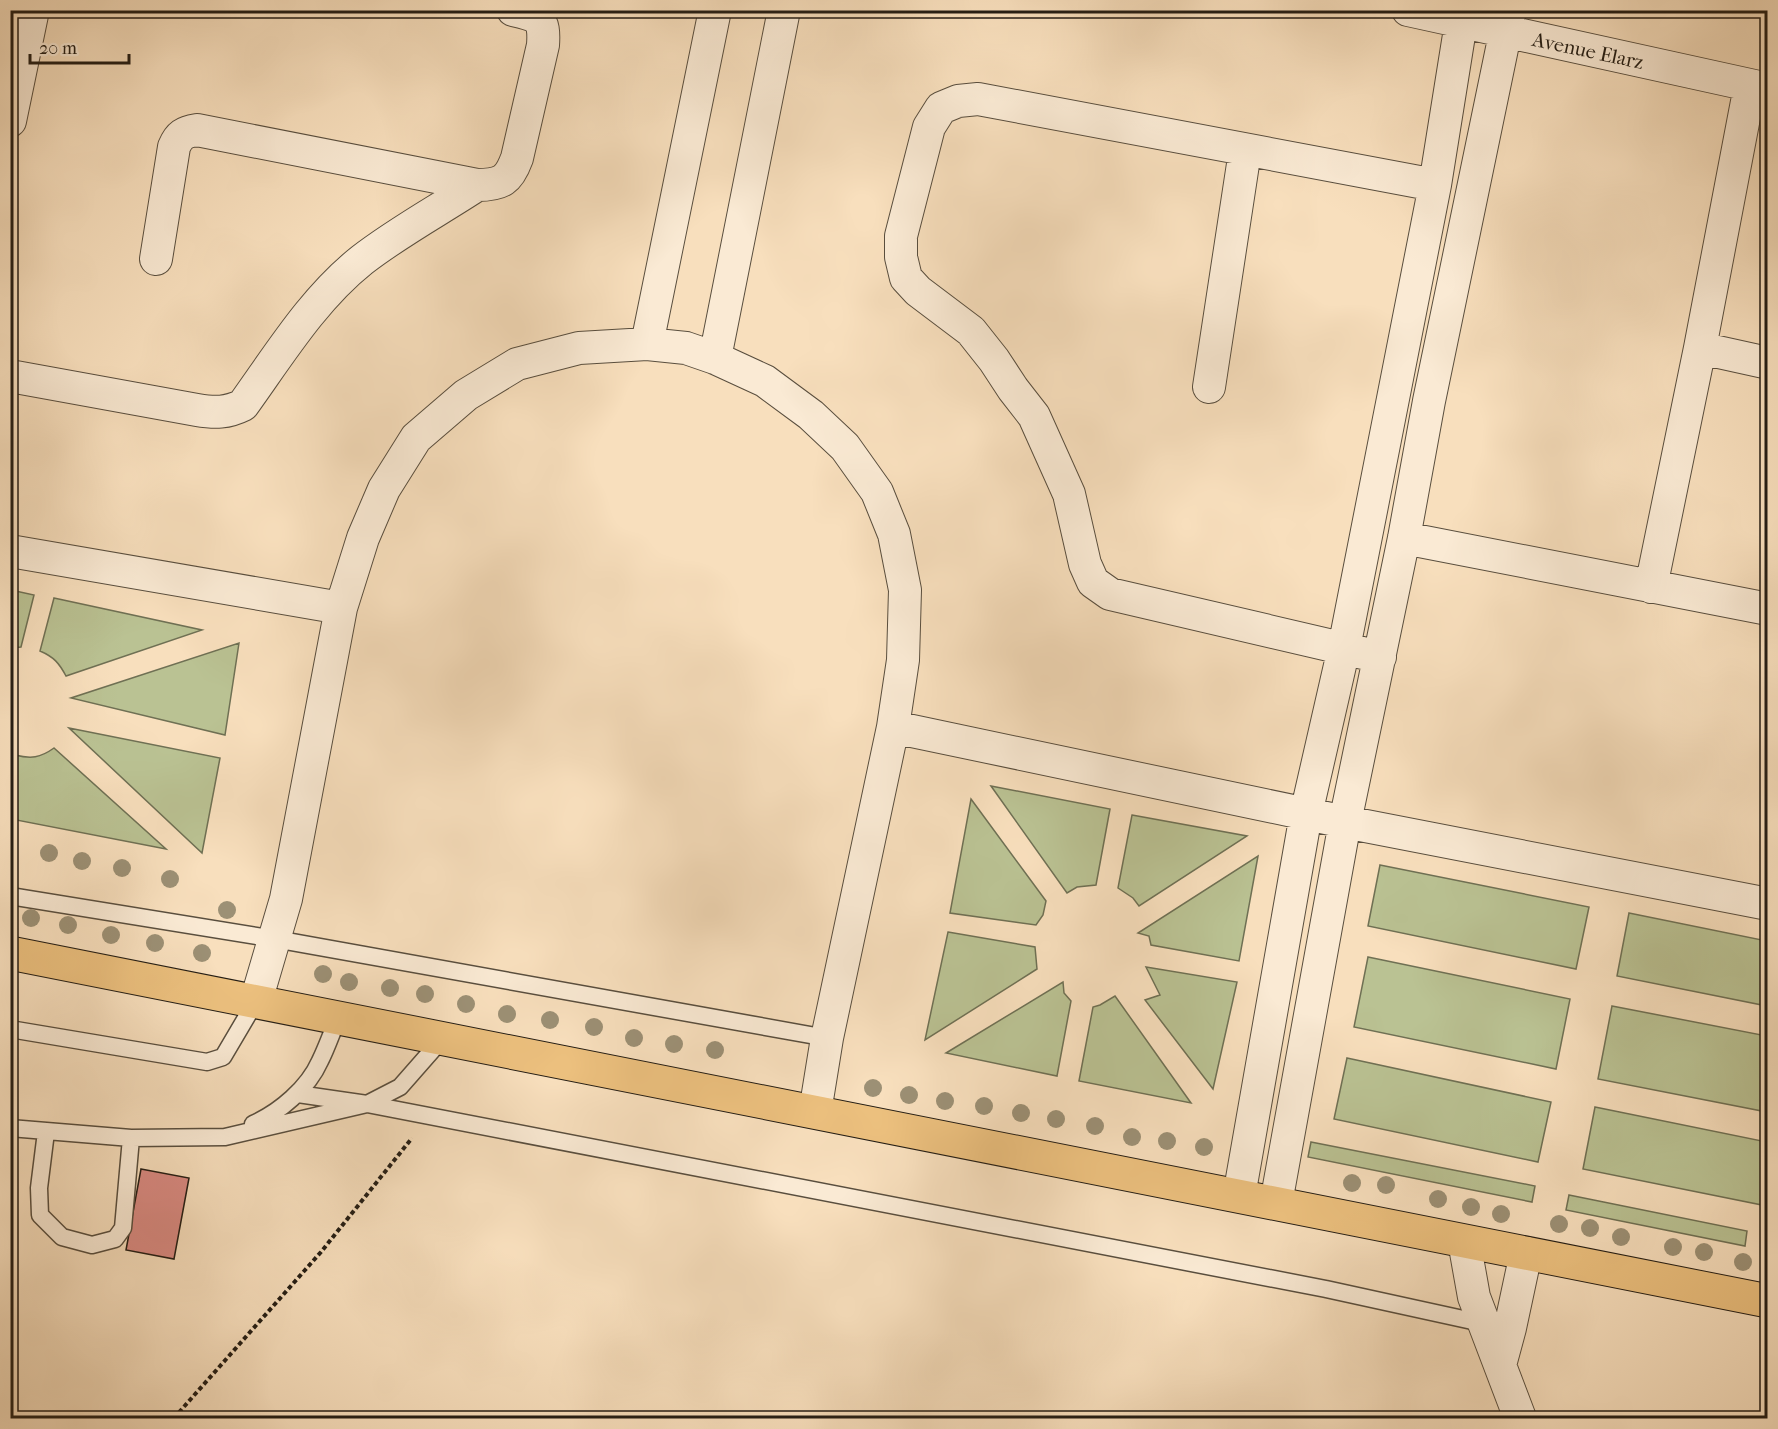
<svg xmlns="http://www.w3.org/2000/svg" width="1778" height="1429" font-family="'IM FELL French Canon',serif">
<style>
.green{fill:#bac293;stroke:#6f7054;stroke-width:1.5}
.building{fill:#d98a82;stroke:#241d14;stroke-width:1.5}
.lines{fill:none;stroke-linecap:round;stroke-linejoin:round}
.lane-casing{stroke:#594e3e;stroke-width:19}
.street-casing{stroke:#594e3e;stroke-width:34}
.primary-casing{stroke:#241d14;stroke-width:35}
.path{stroke:#241d14;stroke-width:4;stroke-dasharray:4.5 3;stroke-linecap:butt}
.lane{stroke:#faead4;stroke-width:16}
.street{stroke:#faead4;stroke-width:32}
.primary{stroke:#ecc07e;stroke-width:33}
.tree{fill:#9c9075}
.labels{text-anchor:middle;dominant-baseline:central;stroke-width:5;stroke-linejoin:round;paint-order:stroke}
.street-label{font-size:20px;fill:#241d14;stroke:#faead4}
</style>
<rect width="100%" height="100%" fill="#f8dfbd"/>
<filter id="stains"><feTurbulence type="fractalNoise" baseFrequency=".00333" numOctaves="4"/><feColorMatrix values="0 0 0 0 .2 0 0 0 0 .09 0 0 0 0 .02 0 0 0 .5 -.17"/></filter>
<radialGradient id="worn" r=".72"><stop offset=".6" stop-color="#630" stop-opacity="0"/><stop offset="1" stop-color="#630" stop-opacity=".3"/></radialGradient>
<path class="green" d="M 11,590 L 34,595 L 21,647 L 11,648 Z
M 54,598 L 202,630 L 66,676 C 59,663 54,657 40,651 Z
M 239,643 L 225,735 L 71,698 Z
M 69,728 L 220,758 L 202,853 Z
M 54,748 L 166,849 L 11,819 L 11,776 L 15,755 C 31,759 40,758 54,748 Z
M 991,786 L 1110,809 L 1096,885 L 1077,887 L 1067,893 Z
M 971,799 L 1046,901 L 1043,915 L 1036,925 L 950,913 Z
M 1132,815 L 1247,836 L 1139,906 L 1133,898 L 1118,888 Z
M 1258,856 L 1239,961 L 1151,945 L 1149,936 L 1138,933 Z
M 1380,865 L 1589,907 L 1576,969 L 1368,926 Z
M 1629,913 L 1767,941 L 1767,1006 L 1617,976 Z
M 948,932 L 1035,947 L 1037,969 L 925,1040 Z
M 1368,957 L 1570,999 L 1556,1069 L 1354,1027 Z
M 1146,967 L 1237,982 L 1213,1089 L 1145,1000 L 1160,995 Z
M 1063,982 L 1064,993 L 1071,1001 L 1057,1076 L 946,1053 Z
M 1115,996 L 1191,1103 L 1079,1081 L 1093,1007 L 1100,1005 Z
M 1612,1006 L 1767,1036 L 1767,1112 L 1598,1079 Z
M 1347,1058 L 1551,1102 L 1538,1162 L 1334,1119 Z
M 1595,1107 L 1767,1142 L 1767,1206 L 1583,1169 Z
M 1311,1142 L 1535,1186 L 1532,1202 L 1308,1157 Z
M 1569,1195 L 1747,1231 L 1745,1246 L 1566,1210 Z"/>
<path class="building" d="M 141,1169 L 189,1178 L 174,1259 L 126,1250 Z"/>
<g class="lines">
<defs>
<path id="lane" d="M 10,896 L 275,939 L 827,1038
M 10,1029 L 207,1062 L 223,1057 L 256,1001
M 298,1094 L 367,1104 L 1326,1289 L 1486,1324
M 253,1124 C 280,1112 308,1088 320,1061 C 327,1047 332,1032 338,1018
M 10,1128 L 131,1138 L 225,1137 L 367,1104 L 400,1087 L 443,1038
M 46,1132 L 39,1188 L 40,1215 L 62,1237 L 92,1245 L 115,1239 L 123,1228 L 131,1138"/>
<path id="street" d="M 1408,10 L 1768,89
M 10,121 L 33,10
M 156,259 L 174,147 C 179,135 184,132 197,130 L 477,185 C 502,185 509,180 517,158 L 543,45 C 545,17 538,16 513,10
M 647,344 L 715,10
M 1700,348 L 1768,363
M 715,358 L 784,10
M 10,376 L 197,410 C 215,413 227,413 243,405 C 279,355 313,299 362,260 C 398,232 439,210 477,185
M 1209,387 L 1245,151
M 1404,538 L 1768,609
M 10,551 L 341,608
M 1651,587 L 1700,348 L 1750,86
M 1380,657 L 1110,594 L 1093,582 L 1085,564 L 1069,494 L 1034,416 L 1013,389 L 994,360 L 971,331 L 918,291 L 906,278 L 901,257 L 901,236 L 929,127 L 941,108 L 958,101 L 978,99 L 1435,185
M 893,727 L 1345,822 L 1768,904
M 256,1001 L 286,899 L 341,608 L 363,538 L 384,489 L 416,438 L 466,395 L 517,364 L 579,348 L 647,344 L 686,348 L 715,358 L 765,381 L 811,415 L 845,447 L 877,492 L 894,534 L 905,590 L 903,660 L 893,727 L 827,1038 L 815,1112
M 1239,1196 L 1306,814 L 1344,648 L 1435,185 L 1463,10
M 1276,1203 L 1345,822 L 1404,538 L 1429,401 L 1510,10
M 1464,1241 L 1474,1297 L 1520,1418
M 1500,1365 L 1510,1328 L 1526,1253"/>
<path id="primary" d="M 10,953 L 1768,1301"/>
</defs>
<use href="#lane" class="lane-casing"/>
<use href="#street" class="street-casing"/>
<use href="#primary" class="primary-casing"/>
<path class="path" d="M 174,1418 L 321,1252 L 412,1138"/>
<use href="#lane" class="lane"/>
<use href="#street" class="street"/>
<use href="#primary" class="primary"/>
</g>
<g class="tree">
<circle cx="49" cy="853" r="9"/>
<circle cx="82" cy="861" r="9"/>
<circle cx="122" cy="868" r="9"/>
<circle cx="170" cy="879" r="9"/>
<circle cx="227" cy="910" r="9"/>
<circle cx="31" cy="918" r="9"/>
<circle cx="68" cy="925" r="9"/>
<circle cx="111" cy="935" r="9"/>
<circle cx="155" cy="943" r="9"/>
<circle cx="202" cy="953" r="9"/>
<circle cx="323" cy="974" r="9"/>
<circle cx="349" cy="982" r="9"/>
<circle cx="390" cy="988" r="9"/>
<circle cx="425" cy="994" r="9"/>
<circle cx="466" cy="1004" r="9"/>
<circle cx="507" cy="1014" r="9"/>
<circle cx="550" cy="1020" r="9"/>
<circle cx="594" cy="1027" r="9"/>
<circle cx="634" cy="1038" r="9"/>
<circle cx="674" cy="1044" r="9"/>
<circle cx="715" cy="1050" r="9"/>
<circle cx="873" cy="1088" r="9"/>
<circle cx="909" cy="1095" r="9"/>
<circle cx="945" cy="1101" r="9"/>
<circle cx="984" cy="1106" r="9"/>
<circle cx="1021" cy="1113" r="9"/>
<circle cx="1056" cy="1119" r="9"/>
<circle cx="1095" cy="1126" r="9"/>
<circle cx="1132" cy="1137" r="9"/>
<circle cx="1167" cy="1141" r="9"/>
<circle cx="1204" cy="1147" r="9"/>
<circle cx="1352" cy="1183" r="9"/>
<circle cx="1386" cy="1185" r="9"/>
<circle cx="1438" cy="1199" r="9"/>
<circle cx="1471" cy="1207" r="9"/>
<circle cx="1501" cy="1214" r="9"/>
<circle cx="1559" cy="1224" r="9"/>
<circle cx="1590" cy="1228" r="9"/>
<circle cx="1621" cy="1237" r="9"/>
<circle cx="1673" cy="1247" r="9"/>
<circle cx="1704" cy="1252" r="9"/>
<circle cx="1743" cy="1262" r="9"/>
</g>
<g class="labels">
<g class="street-label">
<text transform="translate(1588 51) rotate(12)">Avenue Elarz</text>
</g>
</g>
<rect width="1778" height="1429" fill="none" stroke="#f8dfbd" stroke-width="36"/>
<rect x="12" y="12" width="1754" height="1405" fill="none" stroke="#241d14" stroke-width="3"/>
<rect x="18" y="18" width="1742" height="1393" fill="none" stroke="#241d14" stroke-width="1.5"/>
<path d="M30 54v9h99v-9" fill="none" stroke="#241d14" stroke-width="3"/>
<text x="39" y="54" font-size="18" fill="#241d14" stroke="#faead4" stroke-width="4.5" paint-order="stroke">20 m</text>
<rect width="100%" height="100%" filter="url(#stains)"/>
<rect width="100%" height="100%" fill="url(#worn)"/>
</svg>
